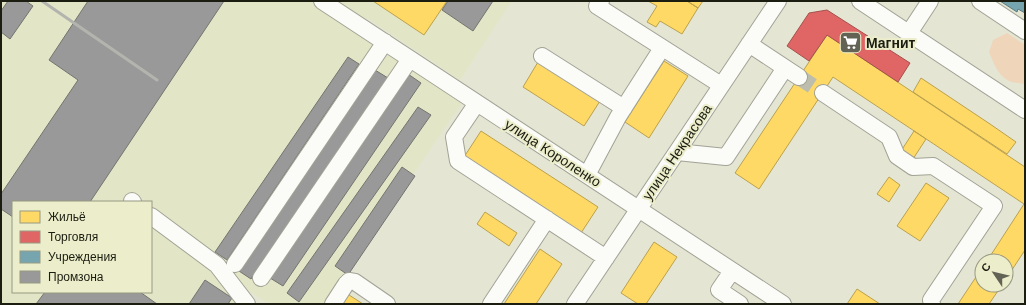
<svg xmlns="http://www.w3.org/2000/svg" width="1026" height="305" font-family="Arial,sans-serif">
<style>
.built{fill:#e3e6c6;fill-rule:evenodd}
.green{fill:#efd6ba}
.homes{fill:#ffd966;stroke:#bba14c}
.shops{fill:#e06666;stroke:#a5504c}
.public{fill:#76a5af;stroke:#5b7c80}
.industry{fill:#999;stroke:#747470}
.lines{fill:none;stroke-linecap:round;stroke-linejoin:round}
.minor-tunnel{stroke:#bcbdac;stroke-width:16;stroke-dasharray:16 8;stroke-linecap:butt}
.minor-casing{stroke:#a2a395;stroke-width:18}
.minor{stroke:#fbfbf8;stroke-width:16}
.rail{stroke:#b4b4af;stroke-width:3}
.labels{text-anchor:middle;dominant-baseline:central;stroke-width:4;stroke-linejoin:round;paint-order:stroke}
.poi-label{font-size:14px;font-weight:bold;fill:#1c1d11;stroke:#ebedcb;text-anchor:start}
.street-label{font-size:14px;fill:#1c1d11;stroke:#ebedcb}
</style>
<rect width="100%" height="100%" fill="#e4e5d3"/>
<path class="built" d="M 1,1 L 512,1 L 460,80 L 367,18 L 360,28 L 466,97 L 325,304 L 269,304 L 234,282 L 245,304 L 1,304 ZM 13,202 L 151,202 L 151,292 L 13,292 Z"/>
<path class="green" d="M 1007,33 L 1025,45 L 1025,84 C 1021,83 1016,83 1012,82 C 999,78 994,64 989,52 L 993,40 Z"/>
<path class="homes" d="M 373,1 L 447,1 L 424,35 Z
M 648,1 L 687,1 L 698,8 L 682,34 L 660,21 L 656,27 L 647,22 L 657,6 Z
M 687,1 L 703,1 L 698,8 Z
M 827,35 L 1025,167 L 1025,250 L 1006,279 L 1006,261 L 987,261 L 1024,204 L 833,77 L 759,189 L 735,173 Z
M 664,61 L 688,76 L 649,138 L 625,122 Z
M 538,62 L 600,101 L 584,126 L 523,87 Z
M 921,78 L 990,124 L 1016,142 L 1007,154 L 913,92 Z
M 481,131 L 598,207 L 581,233 L 464,157 Z
M 914,131 L 926,139 L 913,159 L 901,151 Z
M 889,177 L 900,185 L 889,202 L 877,194 Z
M 926,183 L 949,198 L 920,241 L 897,226 Z
M 485,212 L 517,233 L 509,246 L 477,224 Z
M 654,242 L 677,257 L 646,304 L 638,304 L 621,293 Z
M 540,249 L 562,264 L 536,304 L 504,304 Z
M 982,268 L 982,285 L 1002,285 L 989,304 L 958,304 Z
M 857,289 L 880,304 L 847,304 Z
M 346,293 L 363,304 L 338,304 Z"/>
<path class="shops" d="M 827,10 L 910,63 L 898,82 L 827,35 L 809,61 L 787,46 L 809,13 Z"/>
<path class="public" d="M 1000,1 L 1025,1 L 1025,13 L 1018,9 L 1017,12 Z"/>
<path class="industry" d="M 8,1 L 26,1 L 33,6 L 10,39 L 1,32 L 1,11 Z
M 88,1 L 224,1 L 90,202 L 13,202 L 13,217 L 1,209 L 1,194 L 78,80 L 49,60 Z
M 448,1 L 493,1 L 473,31 L 442,10 Z
M 348,57 L 359,64 L 227,260 L 215,252 Z
M 375,70 L 388,78 L 251,279 L 239,271 Z
M 408,74 L 421,83 L 283,286 L 270,278 Z
M 418,107 L 431,115 L 299,302 L 287,293 Z
M 402,167 L 415,176 L 348,275 L 335,266 Z
M 205,280 L 232,298 L 228,304 L 189,304 Z
M 45,292 L 140,292 L 157,304 L 36,304 Z"/>
<g class="lines">
<path class="minor-tunnel" d="M 799,77 L 823,93"/>
<defs>
<path id="minor" d="M 322,1 L 783,304
M 601,1 L 597,6 L 721,85
M 860,1 L 1025,110
M 980,1 L 1025,31
M 909,33 L 930,1
M 749,44 L 799,77
M 542,56 L 624,108
M 823,93 L 889,137 L 897,156 L 913,167 L 933,166 L 994,206 L 931,300 L 932,304
M 477,103 L 454,137 L 458,161 L 606,258
M 677,152 L 726,157 L 785,68
M 587,175 L 618,117 L 662,48
M 132,201 L 133,202
M 151,216 L 217,265 L 247,304
M 235,264 L 385,42
M 732,271 L 719,290 L 740,304
M 261,278 L 410,59
M 333,304 L 346,284 L 349,281 L 355,282 L 387,304
M 491,304 L 547,219
M 575,304 L 778,1"/>
</defs>
<use href="#minor" class="minor-casing"/>
<use href="#minor" class="minor"/>
<path class="rail" d="M 42,1 L 157,80"/>
</g>
<defs>
<symbol id="supermarket-square" viewBox="-11 -11 22 22"><rect x="-9" y="-9" width="18" height="18" rx="4" fill="#626355" stroke="#ebedcb"/><path d="M-6-5.5h2.5l.6 2H6L4.5 2H-2.5L-4.4-4H-6ZM-1.5 3.2a1.3 1.3 0 1 0 .1 0ZM3 3.2a1.3 1.3 0 1 0 .1 0Z" fill="#fff"/></symbol>
</defs>
<g fill-rule="evenodd">
<use href="#supermarket-square" x="838" y="30" width="25" height="25"/>
</g>
<g class="labels">
<g class="poi-label">
<text x="866" y="43">Магнит</text>
</g>
<g class="street-label">
<text transform="translate(677 152) rotate(-56)">улица Некрасова</text>
<text transform="translate(553 153) rotate(33)">улица Короленко</text>
</g>
</g>
<rect width="1026" height="305" fill="none" stroke="#1c1d11" stroke-width="4"/>
<rect x="12" y="201" width="140" height="92" fill="#ebedcb" stroke="#989a81"/>
<rect x="20" y="211" width="20" height="12" fill="#ffd966" stroke="#989a81"/>
<text x="48" y="221" font-size="12" fill="#1c1d11">Жильё</text>
<rect x="20" y="231" width="20" height="12" fill="#e06666" stroke="#989a81"/>
<text x="48" y="241" font-size="12" fill="#1c1d11">Торговля</text>
<rect x="20" y="251" width="20" height="12" fill="#76a5af" stroke="#989a81"/>
<text x="48" y="261" font-size="12" fill="#1c1d11">Учреждения</text>
<rect x="20" y="271" width="20" height="12" fill="#999999" stroke="#989a81"/>
<text x="48" y="281" font-size="12" fill="#1c1d11">Промзона</text>
<g transform="translate(994 273) rotate(305)"><circle r="19" fill="#ebedcb" stroke="#989a81"/>
<path d="M0-3L7 15L0 10L-7 15Z" fill="#626355"/>
<text y="-6" font-size="11" font-weight="bold" text-anchor="middle" fill="#1c1d11">С</text>
</g>
</svg>
